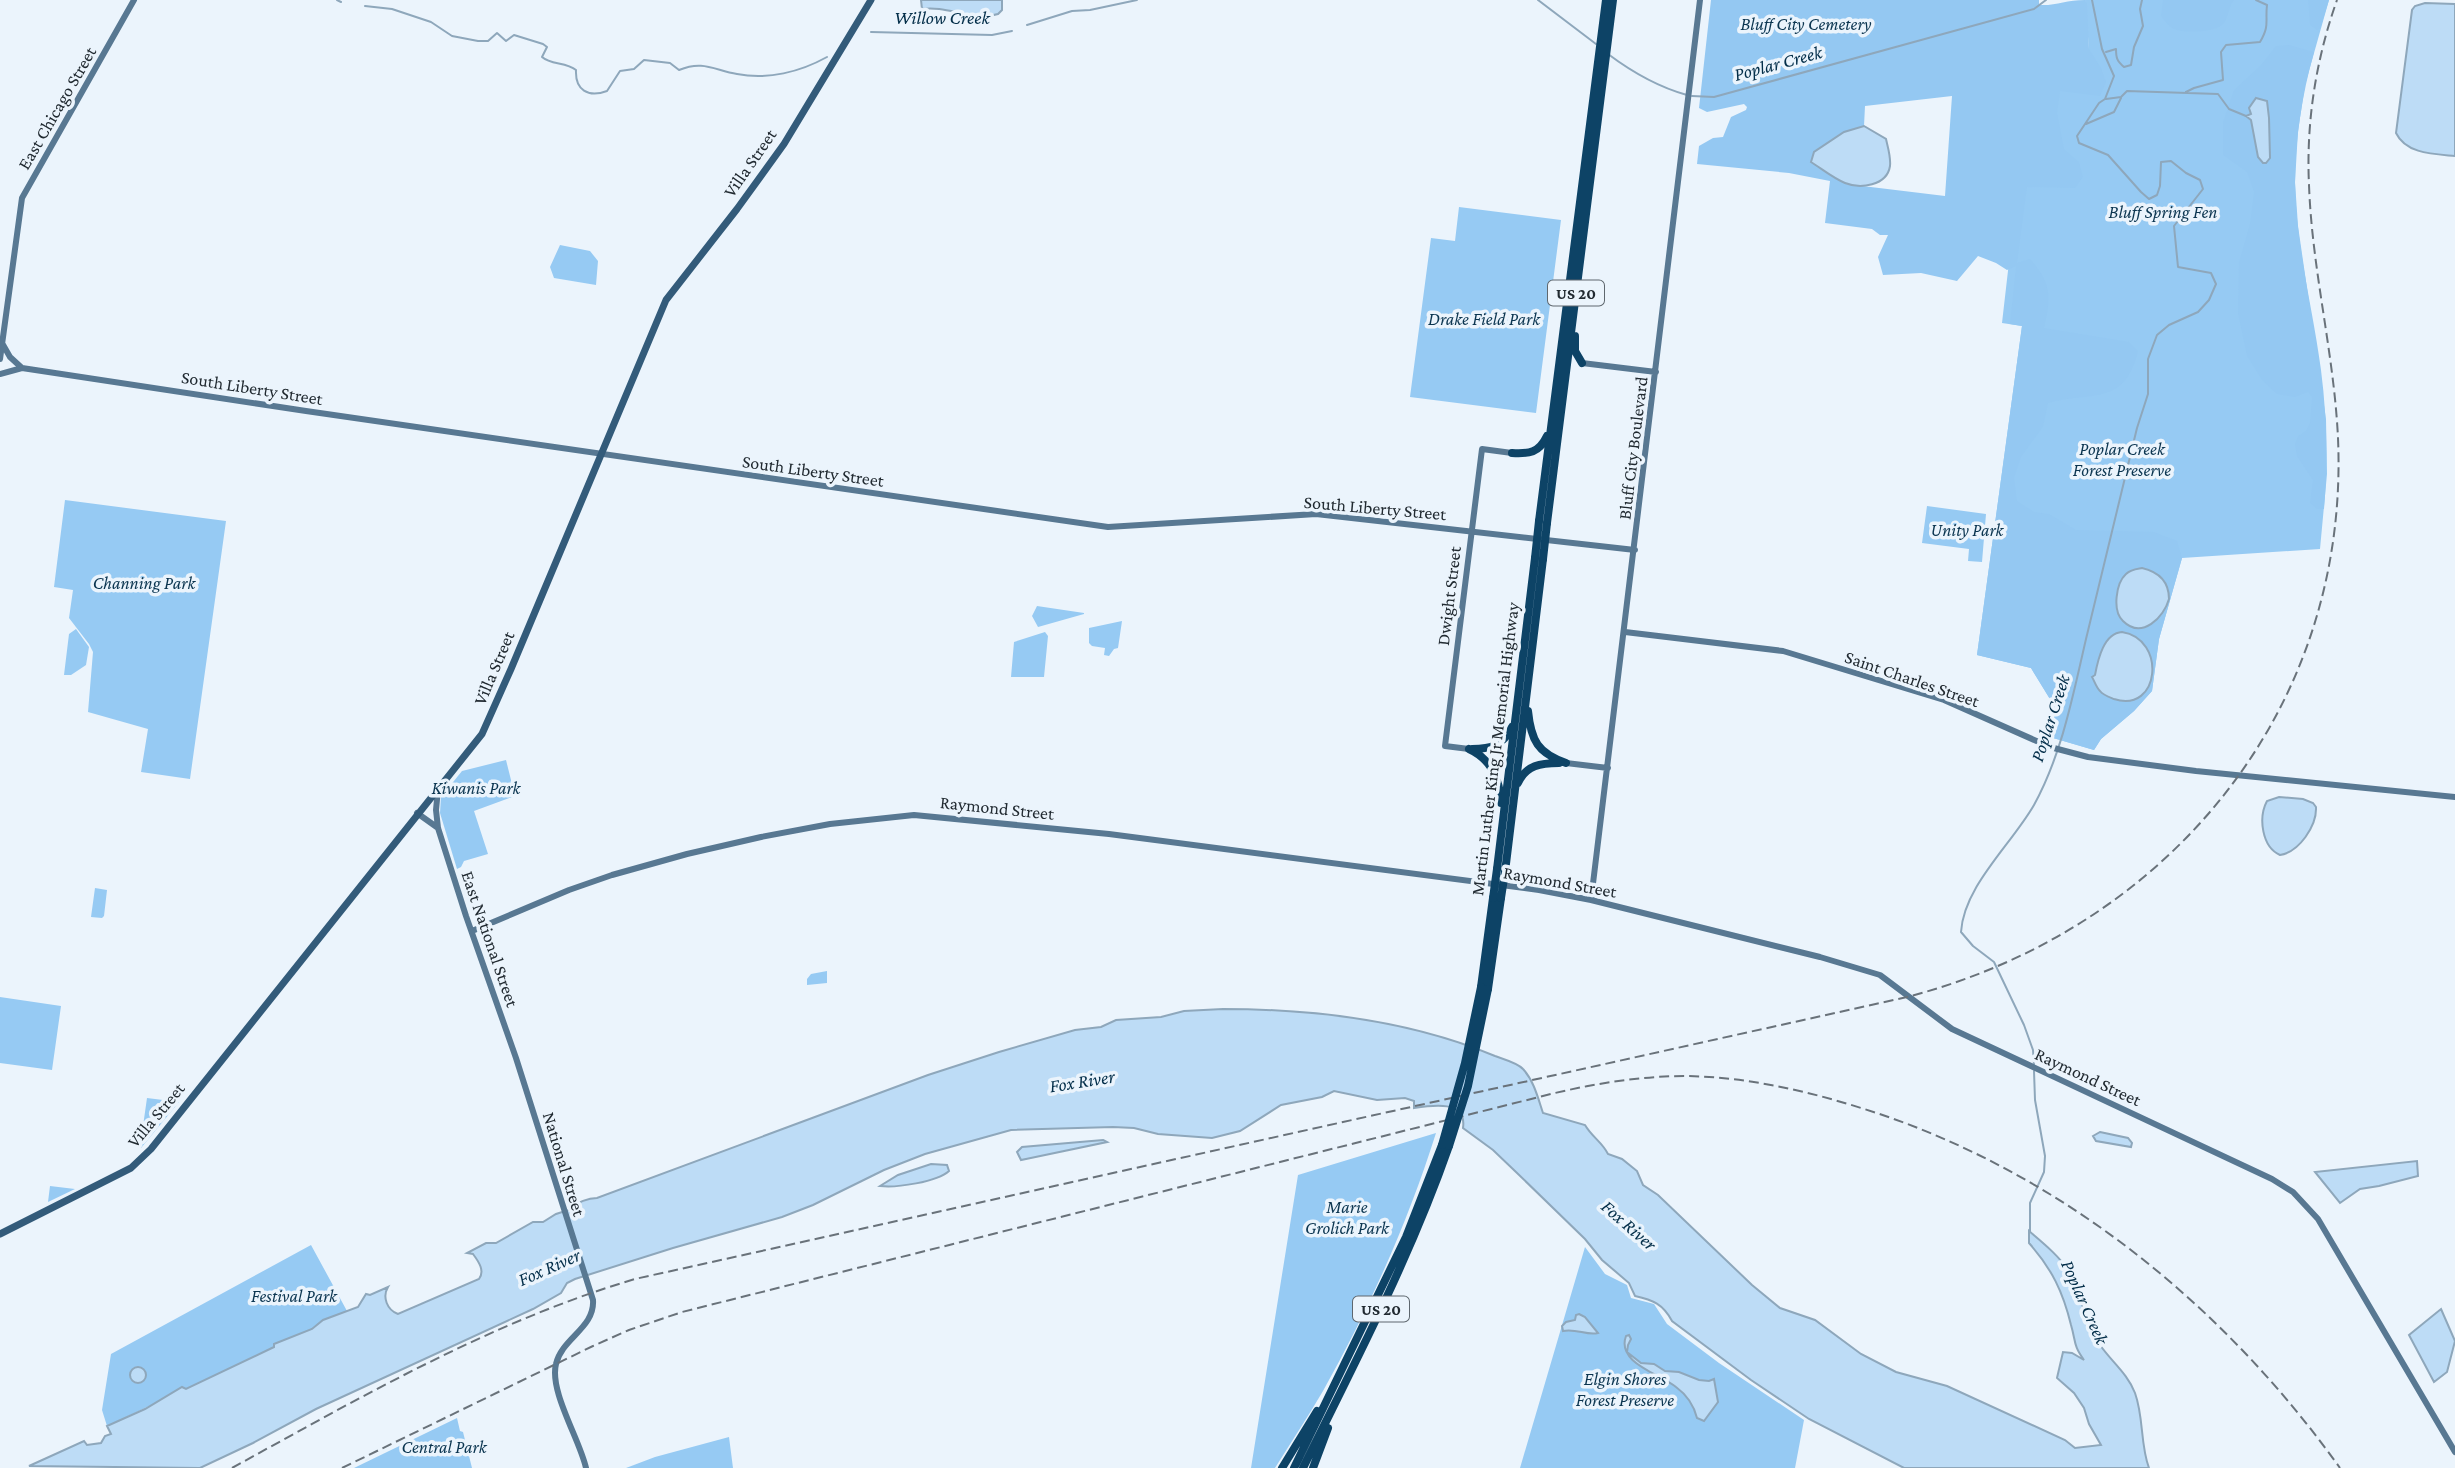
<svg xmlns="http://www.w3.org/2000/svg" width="2455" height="1468" font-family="'Crimson Pro',serif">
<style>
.green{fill:#96caf3}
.forest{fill:#94c8f2;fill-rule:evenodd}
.water{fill:#bddcf6;stroke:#8ea7bb;stroke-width:2}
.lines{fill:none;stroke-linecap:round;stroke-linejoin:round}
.stream{stroke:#8ea7bb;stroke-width:2}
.secondary{stroke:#587892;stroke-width:6}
.primary{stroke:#335b7a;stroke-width:7}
.highway{stroke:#0d4366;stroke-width:8}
.rail{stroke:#69727a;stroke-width:2;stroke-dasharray:10 5;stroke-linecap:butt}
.highway-bridge{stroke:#0d4366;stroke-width:8}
.labels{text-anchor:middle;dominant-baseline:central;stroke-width:7;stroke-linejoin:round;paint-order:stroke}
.shield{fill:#ebf4fc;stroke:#5e676e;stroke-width:2}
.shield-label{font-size:16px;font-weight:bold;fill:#212a31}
.park-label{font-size:18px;font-style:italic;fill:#0b3550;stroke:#ebf4fc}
.street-label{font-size:18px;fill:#212a31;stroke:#ebf4fc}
.water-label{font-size:19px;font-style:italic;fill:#032e49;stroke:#ebf4fc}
</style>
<rect width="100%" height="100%" fill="#ebf4fc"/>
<path class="green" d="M 2085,0 L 2329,0 L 2305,85 L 2298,131 L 2295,182 L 2298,226 L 2326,419 L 2327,474 L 2320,549 L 2182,558 L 2159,639 L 2152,691 L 2134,711 L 2101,739 L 2094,750 L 2043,735 L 2053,704 L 2031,668 L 1977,655 L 2022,326 L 2002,323 L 2029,88 L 2089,49 Z
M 1459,207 L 1561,220 L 1536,413 L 1410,397 L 1431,238 L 1455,241 Z
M 560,245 L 590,251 L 598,261 L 596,285 L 554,278 L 550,267 Z
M 65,500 L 226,521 L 190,779 L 141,772 L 148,729 L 88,712 L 93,652 L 89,644 L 69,618 L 73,590 L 54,587 Z
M 1927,506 L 1986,514 L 1982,562 L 1968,561 L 1969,549 L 1922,543 Z
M 1037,606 L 1084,613 L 1084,614 L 1038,627 L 1032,616 Z
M 1122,621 L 1118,648 L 1114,649 L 1109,656 L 1104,655 L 1105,648 L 1092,646 L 1089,643 L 1089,628 Z
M 76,629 L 89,647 L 86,665 L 71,675 L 64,675 L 69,634 Z
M 1045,632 L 1048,636 L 1044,677 L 1011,677 L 1014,642 Z
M 506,760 L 515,796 L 474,811 L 488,854 L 464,861 L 461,867 L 457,869 L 440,813 L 441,797 L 462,771 Z
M 95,888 L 107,890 L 104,916 L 102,918 L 91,917 Z
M 827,971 L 827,983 L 807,985 L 807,979 L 811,974 Z
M 0,997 L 61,1006 L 52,1070 L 0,1063 Z
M 147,1098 L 179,1102 L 141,1148 L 140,1147 Z
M 1436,1133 C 1408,1222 1369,1309 1323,1391 C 1308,1417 1291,1442 1275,1468 L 1251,1468 L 1298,1175 Z
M 50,1186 L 75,1189 L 48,1202 Z
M 311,1245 L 347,1311 L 323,1320 L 314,1328 L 107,1426 L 102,1410 L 111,1354 Z
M 1585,1247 L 1605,1274 L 1627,1285 L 1631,1298 L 1654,1304 L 1667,1324 L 1719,1363 L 1804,1420 L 1795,1468 L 1520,1468 Z
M 457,1418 L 460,1431 L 463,1432 L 472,1468 L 354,1468 Z
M 729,1437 L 733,1468 L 626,1468 L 655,1457 Z"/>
<path class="forest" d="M 1711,0 L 2039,0 L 2039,5 C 2056,6 2066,0 2085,0 L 2087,4 L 2089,49 L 2101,68 L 2106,82 L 2100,96 L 2060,91 L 2057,112 L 2064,149 L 2079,162 L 2083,177 L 2075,188 L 2027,187 L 2017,263 L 2030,259 C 2052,283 2051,298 2044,328 L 2129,342 L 2138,351 C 2125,407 2091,391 2048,403 L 2043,427 L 2021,457 L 2014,478 L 2017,501 L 2034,512 L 2049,514 L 2076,530 L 2154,532 L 2177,541 L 2182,558 L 2159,639 L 2152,691 L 2134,711 L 2101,739 L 2094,750 L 2043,735 L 2053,704 L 2031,668 L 1977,655 L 2022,326 L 2010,324 L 2016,266 L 2007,270 L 1996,263 L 1978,256 L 1957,281 L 1921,273 L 1883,275 L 1878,257 L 1888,235 L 1880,235 L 1872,229 L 1825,223 L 1830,181 L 1789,173 L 1697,164 L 1699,146 L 1713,138 L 1723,137 L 1731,117 L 1746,110 L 1747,107 L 1744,104 L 1707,112 L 1699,108 ZM 1952,96 L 1945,196 L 1846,184 L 1844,132 L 1864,126 L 1865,106 ZM 2149,569 L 2165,581 L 2122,621 L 2119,615 ZM 2116,633 L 2130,633 C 2136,640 2148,649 2151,658 C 2160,687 2131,716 2104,694 C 2099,690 2096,682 2092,676 L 2112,635 Z
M 2163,0 L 2234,0 C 2228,7 2229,19 2222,25 C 2214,32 2188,33 2177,30 C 2170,28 2165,22 2161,16 Z
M 2308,0 L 2329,0 L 2320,29 L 2317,30 L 2310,25 Z
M 2289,45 L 2314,52 C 2302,95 2295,140 2295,184 C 2296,247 2313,309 2321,370 C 2327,417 2328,463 2324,509 L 2317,509 L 2310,503 L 2313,480 L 2297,456 L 2295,444 L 2298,436 L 2306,431 L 2310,423 L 2312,397 L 2308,392 L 2295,397 L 2277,394 L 2262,380 L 2247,356 L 2238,313 L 2239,262 L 2250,224 L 2254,192 L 2247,172 L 2223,155 L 2223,122 L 2234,90 L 2261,65 L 2276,46 ZM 2266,101 L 2270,158 L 2258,157 L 2249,108 Z"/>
<path class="water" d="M 921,0 L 1002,0 L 1002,10 L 998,14 C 973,22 947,5 922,9 Z
M 2425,3 L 2455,4 L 2455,156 C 2434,154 2406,154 2396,133 L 2412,10 L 2415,6 Z
M 2256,98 L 2267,101 L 2269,118 L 2270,158 L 2266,163 L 2263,163 L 2258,157 L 2251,120 L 2246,116 L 2251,114 L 2249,108 Z
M 1864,126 L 1886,139 C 1888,148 1891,157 1890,166 C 1887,186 1860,189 1845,183 C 1833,178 1822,169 1811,162 L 1814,152 L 1844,132 Z
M 2142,568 C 2159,572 2169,581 2169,599 C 2164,617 2142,640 2123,621 C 2112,611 2116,583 2126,574 C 2131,569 2136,569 2142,568 Z
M 2122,632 C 2167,639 2160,714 2114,699 C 2109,697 2103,695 2100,691 C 2096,687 2094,680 2092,677 L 2095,675 C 2098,659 2104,633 2122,632 Z
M 2279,797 L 2303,799 L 2313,803 L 2316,807 C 2317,826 2299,852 2280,855 C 2262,847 2258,818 2267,801 Z
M 1223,1009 C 1315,1009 1409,1020 1495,1056 C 1503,1059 1518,1063 1523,1069 C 1534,1081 1538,1098 1543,1113 L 1585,1125 C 1592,1137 1602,1142 1608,1154 L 1622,1159 L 1637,1171 L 1643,1185 L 1658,1195 L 1752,1285 L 1780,1308 L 1815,1320 L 1861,1354 L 1896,1372 L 1947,1386 L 2065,1440 L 2075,1448 L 2101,1445 L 2089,1424 L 2084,1408 L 2074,1393 L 2057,1378 L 2063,1352 L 2072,1353 L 2084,1360 C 2073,1345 2076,1342 2071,1325 C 2063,1292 2052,1269 2029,1243 L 2029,1231 C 2043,1243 2058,1255 2068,1270 C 2082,1293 2084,1323 2100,1345 C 2111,1361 2128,1374 2135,1393 C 2144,1418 2140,1444 2149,1468 L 1904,1468 L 1809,1419 L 1751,1380 L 1672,1321 C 1663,1304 1653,1300 1635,1296 L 1629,1283 L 1602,1260 L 1585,1239 L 1516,1172 L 1493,1150 L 1463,1128 C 1467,1100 1433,1105 1414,1108 L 1414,1101 L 1405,1098 L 1377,1100 L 1334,1091 L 1322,1097 L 1281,1105 L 1240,1131 L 1212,1138 L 1158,1134 L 1134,1128 L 1113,1127 L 1011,1130 L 925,1154 L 884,1170 L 813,1205 L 782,1217 L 673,1248 L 575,1279 L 567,1283 L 561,1293 L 533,1309 L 316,1409 L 253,1443 L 200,1468 L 29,1466 L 84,1441 L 87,1445 L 101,1443 L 105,1436 L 111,1434 L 107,1426 L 145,1409 L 182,1387 L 186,1389 L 274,1347 L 274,1344 L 312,1329 L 323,1320 L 358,1307 L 366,1294 L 370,1295 L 388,1287 C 382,1297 387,1310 398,1314 L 479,1279 C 485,1271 479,1262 473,1254 L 467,1253 L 486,1243 L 496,1243 L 533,1222 L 543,1222 L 556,1214 L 572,1209 C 576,1202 589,1198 597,1198 L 928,1075 L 999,1052 L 1075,1030 L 1101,1027 L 1116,1020 L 1161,1017 L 1184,1011 Z
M 2100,1132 L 2128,1138 L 2132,1143 L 2131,1147 L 2096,1141 L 2093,1136 Z
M 1103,1140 L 1107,1142 L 1026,1159 L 1021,1160 L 1017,1152 L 1022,1147 Z
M 2417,1161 L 2418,1176 L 2379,1186 L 2360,1189 L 2340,1203 L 2315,1172 Z
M 931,1164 L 947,1165 L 949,1171 C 937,1182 896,1188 880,1186 L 898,1175 Z
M 2441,1309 L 2455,1341 L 2447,1372 L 2434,1382 L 2409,1335 Z
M 1579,1314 L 1585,1317 L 1598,1333 C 1587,1336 1576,1328 1563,1331 L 1562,1326 L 1566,1322 L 1575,1320 L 1576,1315 Z
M 1629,1335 L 1631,1339 L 1628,1345 L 1627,1352 L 1641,1363 L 1654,1364 L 1665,1371 L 1679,1372 L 1699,1380 L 1709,1381 L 1714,1379 L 1718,1402 L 1704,1421 L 1697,1418 C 1694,1406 1687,1395 1676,1387 C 1660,1374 1616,1363 1626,1336 Z
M130 1375a8 8 0 1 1 16 0a8 8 0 1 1-16 0Z"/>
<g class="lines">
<path class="stream" d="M 337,0 L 341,2
M 1538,0 L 1596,44
M 365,6 L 392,9 L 431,22 L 452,36 L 478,41 L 488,41 L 497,33 L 506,41 L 514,35 L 543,44 L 547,47 L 542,57 C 551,65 566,62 576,70 C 575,90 588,98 607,91 L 620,71 L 634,69 L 644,60 L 670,63 L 679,70 C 703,60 714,70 737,74 C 768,80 800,72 827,57
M 1027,25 L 1072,11 L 1090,10 L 1137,0
M 871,32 L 992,35 L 1012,31
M 2106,52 L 2116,49 C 2116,58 2117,61 2124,67 L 2131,65 L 2134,47 L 2143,26 L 2140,9 L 2142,0
M 1608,54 C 1632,72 1658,87 1687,95
M 2186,92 L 2194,88 L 2223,80 L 2221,52 L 2226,45 L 2260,42 C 2270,25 2265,22 2267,5 L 2256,0
M 1692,96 L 1714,97 L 2034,9 L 2046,0
M 2106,99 L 2121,97 L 2127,91 L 2218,94 L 2229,109 L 2246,116
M 2086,124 L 2114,112 L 2121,98
M 2034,1065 L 2033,1050 L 2024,1025 L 1994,962 L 1973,946 L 1961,932 C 1964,886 2011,845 2034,805 C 2062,754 2073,695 2086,639 C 2103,569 2120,498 2137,428 L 2148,394 L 2148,359 L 2157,335 L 2169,325 L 2198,312 L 2209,300 L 2216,284 L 2211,273 L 2178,267 L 2174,226 L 2203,189 L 2200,180 L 2186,173 L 2171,161 L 2161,162 L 2160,186 L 2157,195 L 2149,199 L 2141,192 L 2108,155 L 2079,143 L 2077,136 L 2099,103 L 2105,99 L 2114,76 L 2102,49 L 2092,0
M 2030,1232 L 2030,1203 L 2044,1172 L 2045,1156 L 2035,1100 L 2034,1071"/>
<path class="secondary" d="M 2,343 L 10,357 L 22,368 L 306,411 L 1108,527 L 1316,514 L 1635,550
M 0,359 L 22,198 L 134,0
M 1582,363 L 1656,372
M 0,374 L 22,368
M 1625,632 L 1783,651 L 1944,700 L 2050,747 L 2088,757 L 2196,771 L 2455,797
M 1469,749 L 1445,746 L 1482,449 L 1512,453
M 1566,763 L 1608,768
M 438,789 L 436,810 L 438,828 L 466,916 L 516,1058 L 593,1300 C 595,1328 562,1338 556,1364 C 549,1391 580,1440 586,1468
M 417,813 L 438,828
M 1591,900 L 1700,0
M 472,931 L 569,890 L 612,875 L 687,854 L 761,837 L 830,824 L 914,815 L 1109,834 L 1539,890 L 1591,900 L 1820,957 L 1880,975 L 1952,1029 L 2272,1179 L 2293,1192 L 2318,1219 L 2455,1452"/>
<path class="primary" d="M 0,1234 L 131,1168 L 151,1149 L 482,734 L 511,669 L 666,300 L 737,209 L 784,144 L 871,0"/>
<path class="highway" d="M 1575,336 L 1575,351 L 1582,363
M 1512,453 C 1529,454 1539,453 1547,436
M 1539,521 L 1606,0
M 1547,523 L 1613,0
M 1528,711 C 1531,741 1538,753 1566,763
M 1469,749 C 1491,759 1500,780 1501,803
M 1472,749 C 1492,749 1503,745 1512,727
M 1518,783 C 1526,765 1541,763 1559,763
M 1497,869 L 1535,558
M 1505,872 L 1543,559
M 1481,987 L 1493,898
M 1488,989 L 1501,898
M 1282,1468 L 1317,1411
M 1294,1468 L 1406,1237 L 1442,1145
M 1303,1468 C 1355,1362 1410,1258 1449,1146
M 1313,1468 L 1328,1428"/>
<path class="rail" d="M 232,1468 C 361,1397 493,1321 635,1279 L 1907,997 C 2166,930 2350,711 2338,438 C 2334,353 2312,270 2309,185 C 2306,122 2316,59 2337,0
M 342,1468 L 593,1346 L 629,1330 L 682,1312 L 1555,1093 C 1598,1083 1642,1076 1686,1076 C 1741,1077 1795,1088 1848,1104 C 2049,1163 2219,1299 2340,1468"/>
<path class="highway-bridge" d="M 1535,558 L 1539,521
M 1543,559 L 1547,523
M 1493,898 L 1497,869
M 1501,898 L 1505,872
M 1442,1145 L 1465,1063 L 1481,987
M 1449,1146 L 1468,1086 L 1488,989"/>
</g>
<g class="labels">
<g class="shield">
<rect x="1548" y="280.5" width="56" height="25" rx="5"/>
<rect x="1353" y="1296.5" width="56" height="25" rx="5"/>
</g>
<g class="shield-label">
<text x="1576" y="293">US 20</text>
<text x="1381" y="1309">US 20</text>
</g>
<g class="park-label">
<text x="1806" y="24">Bluff City Cemetery</text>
<text x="2163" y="212">Bluff Spring Fen</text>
<text x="1484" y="319">Drake Field Park</text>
<text x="2122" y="449">Poplar Creek<tspan x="2122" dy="21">Forest Preserve</tspan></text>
<text x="1967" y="530">Unity Park</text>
<text x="144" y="583">Channing Park</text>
<text x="476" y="788">Kiwanis Park</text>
<text x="1347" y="1207">Marie<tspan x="1347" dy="21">Grolich Park</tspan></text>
<text x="294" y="1296">Festival Park</text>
<text x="1625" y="1379">Elgin Shores<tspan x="1625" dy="21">Forest Preserve</tspan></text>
<text x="444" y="1447">Central Park</text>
</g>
<g class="street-label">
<text transform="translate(57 108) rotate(-60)">East Chicago Street</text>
<text transform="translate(750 163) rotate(-55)">Villa Street</text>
<text transform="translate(252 388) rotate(9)">South Liberty Street</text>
<text transform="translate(1633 448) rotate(-83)">Bluff City Boulevard</text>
<text transform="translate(813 471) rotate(8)">South Liberty Street</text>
<text transform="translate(1375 508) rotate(5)">South Liberty Street</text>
<text transform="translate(1449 596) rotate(-83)">Dwight Street</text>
<text transform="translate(494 668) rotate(-67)">Villa Street</text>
<text transform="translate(1912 679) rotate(19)">Saint Charles Street</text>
<text transform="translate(1495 749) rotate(-83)">Martin Luther King Jr Memorial Highway</text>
<text transform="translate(997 808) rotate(6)">Raymond Street</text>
<text transform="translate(1560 882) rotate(10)">Raymond Street</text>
<text transform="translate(490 939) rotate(71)">East National Street</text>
<text transform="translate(2088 1077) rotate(25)">Raymond Street</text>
<text transform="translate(156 1115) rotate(-50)">Villa Street</text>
<text transform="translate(564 1164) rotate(73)">National Street</text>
</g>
<g class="water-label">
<text x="942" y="17">Willow Creek</text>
<text transform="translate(1778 63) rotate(-15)">Poplar Creek</text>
<text transform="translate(2050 718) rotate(-72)">Poplar Creek</text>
<text transform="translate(1082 1081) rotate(-9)">Fox River</text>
<text transform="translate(1629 1225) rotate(41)">Fox River</text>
<text transform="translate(549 1267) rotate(-24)">Fox River</text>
<text transform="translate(2085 1302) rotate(66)">Poplar Creek</text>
</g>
</g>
</svg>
